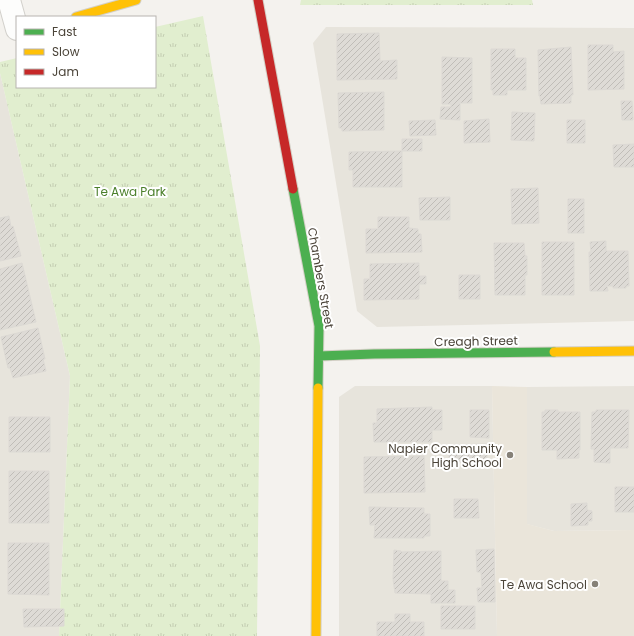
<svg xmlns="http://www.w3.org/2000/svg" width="634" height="636" font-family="Poppins,sans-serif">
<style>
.residential{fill:#e7e4dc}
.education{fill:#eae5da}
.grass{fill:url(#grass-tufts)}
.building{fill:url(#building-hatch);stroke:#dcd9d4}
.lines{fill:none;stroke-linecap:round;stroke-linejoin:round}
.street-casing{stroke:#d2d0cb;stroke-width:24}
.fast-casing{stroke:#d3cfc5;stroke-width:11}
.slow-casing{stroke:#d3cfc5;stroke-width:11}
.jam-casing{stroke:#d3cfc5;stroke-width:11}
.street{stroke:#fdfdfc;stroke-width:22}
.fast{stroke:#4caf50;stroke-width:9}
.slow{stroke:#ffc107;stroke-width:9}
.jam{stroke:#c62828;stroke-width:9}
.poi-dot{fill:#868178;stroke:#fff;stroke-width:1.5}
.labels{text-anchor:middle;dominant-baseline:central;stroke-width:4;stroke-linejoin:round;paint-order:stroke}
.park-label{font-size:12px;fill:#4a7f2a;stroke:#fff}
.street-label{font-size:12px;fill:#4b4439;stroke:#fff}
.poi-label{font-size:12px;fill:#4b4439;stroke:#fff;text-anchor:end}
</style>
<defs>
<pattern id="grass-tufts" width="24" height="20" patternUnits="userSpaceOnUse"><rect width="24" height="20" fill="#e1eecf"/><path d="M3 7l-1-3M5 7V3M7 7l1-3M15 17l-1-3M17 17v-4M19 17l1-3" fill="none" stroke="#c3cdb2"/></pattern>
<pattern id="building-hatch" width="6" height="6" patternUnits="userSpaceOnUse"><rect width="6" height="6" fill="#dedbd6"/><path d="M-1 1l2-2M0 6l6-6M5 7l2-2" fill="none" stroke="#c0bdb8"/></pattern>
</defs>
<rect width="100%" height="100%" fill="#f4f2ee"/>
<path class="residential" d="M 326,27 L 634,28 L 634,321 L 377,327 L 357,311 L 313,43 Z
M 0,73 L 70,376 L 59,636 L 0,636 Z
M 355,386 L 492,386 L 497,636 L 339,636 L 339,397 Z
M 634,386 L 634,530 L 554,531 L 526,524 L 527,387 Z"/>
<path class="education" d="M 492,386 L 527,387 L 527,524 L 554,531 L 634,530 L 634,636 L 497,636 Z"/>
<path class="grass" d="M 301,0 L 532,0 L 533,5 L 300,5 Z
M 203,16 L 260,346 L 257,636 L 59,636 L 70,376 L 0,73 L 0,62 L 17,58 L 17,87 L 155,87 L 155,27 Z"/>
<path class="building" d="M 379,33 L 380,61 L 397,60 L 397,79 L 337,80 L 337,34 Z
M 588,45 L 613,45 L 613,52 L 624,51 L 624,89 L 588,90 Z
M 571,47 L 573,95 L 571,95 L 571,103 L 541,104 L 540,96 L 539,96 L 538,50 Z
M 491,49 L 515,49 L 515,58 L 526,58 L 526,90 L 507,90 L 507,95 L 493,95 L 493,90 L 491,90 Z
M 442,57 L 472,58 L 472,103 L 460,103 L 460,120 L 440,119 L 441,107 L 451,107 L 451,104 L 442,104 Z
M 384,92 L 384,130 L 342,131 L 342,128 L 339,128 L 338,93 Z
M 621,101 L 632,101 L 633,120 L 622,120 Z
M 512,112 L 535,113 L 534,141 L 511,140 Z
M 489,119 L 490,142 L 464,143 L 464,121 Z
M 435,120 L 436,135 L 410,136 L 409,121 Z
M 567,120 L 585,120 L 585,143 L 567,143 Z
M 402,139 L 422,139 L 422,151 L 402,151 Z
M 634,144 L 634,167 L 614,167 L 613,145 Z
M 402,151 L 402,187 L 353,187 L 353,170 L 349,170 L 349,152 Z
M 538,188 L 539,223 L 512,224 L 511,189 Z
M 450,197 L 450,220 L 420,220 L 419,198 Z
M 568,199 L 584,199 L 584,233 L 568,233 Z
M 9,216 L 11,227 L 13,226 L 21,256 L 0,261 L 0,218 Z
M 378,217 L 409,217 L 409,228 L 418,229 L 418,234 L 421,234 L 422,252 L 366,253 L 366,229 L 378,229 Z
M 606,241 L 606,251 L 628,251 L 629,286 L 626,286 L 626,288 L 613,288 L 613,286 L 607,286 L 608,291 L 590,291 L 589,252 L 591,252 L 590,242 Z
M 542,242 L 574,242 L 574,295 L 542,295 Z
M 494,243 L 524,243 L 525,256 L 527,256 L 527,275 L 525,275 L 525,295 L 495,295 Z
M 22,263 L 36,322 L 0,330 L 0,269 Z
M 419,263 L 419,276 L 426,276 L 426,284 L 419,284 L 419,299 L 364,300 L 364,279 L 370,279 L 370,264 Z
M 459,275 L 480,275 L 480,299 L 459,299 Z
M 38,328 L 45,359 L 43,359 L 46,371 L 13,378 L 10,368 L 8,368 L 1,337 Z
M 432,407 L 432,410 L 442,410 L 442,430 L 432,430 L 432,442 L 374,442 L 373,423 L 377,423 L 377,409 Z
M 470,410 L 489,410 L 489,438 L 470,437 Z
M 545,410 L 558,410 L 558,412 L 580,412 L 580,450 L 579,450 L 579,458 L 557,459 L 557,450 L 542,450 L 542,412 L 545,412 Z
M 596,410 L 629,410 L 628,448 L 610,448 L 610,463 L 594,462 L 594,449 L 591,449 L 592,412 L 596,412 Z
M 9,417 L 50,417 L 50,452 L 9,452 Z
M 487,444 L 487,461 L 449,462 L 449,445 Z
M 424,456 L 425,492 L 364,493 L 364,457 Z
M 9,471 L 49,471 L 49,523 L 9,523 Z
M 615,487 L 634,487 L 634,512 L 615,512 Z
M 454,499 L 478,499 L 479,518 L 454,518 Z
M 587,503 L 587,510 L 592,511 L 592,521 L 588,521 L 588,525 L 571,526 L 571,504 Z
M 369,507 L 424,508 L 424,514 L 430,514 L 430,536 L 424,536 L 424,538 L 374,538 L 375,525 L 370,525 Z
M 8,543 L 49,543 L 49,595 L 8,594 Z
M 494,549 L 495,602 L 478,602 L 477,588 L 482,588 L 481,572 L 477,572 L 476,550 Z
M 394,550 L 401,551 L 401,552 L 441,551 L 441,581 L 448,581 L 448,590 L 455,590 L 455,603 L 431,603 L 431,594 L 395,593 L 393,579 Z
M 441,606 L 475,606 L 475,629 L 441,629 Z
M 23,609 L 64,609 L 64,626 L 24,627 Z
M 395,614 L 410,614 L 410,622 L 424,622 L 424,636 L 377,636 L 377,622 L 395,622 Z"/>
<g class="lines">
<defs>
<path id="street" d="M 9,0 L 17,29"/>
<path id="fast" d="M 293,189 L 319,326 L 318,388
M 319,356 L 374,354 L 554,352"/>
<path id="slow" d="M 76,17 L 136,0
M 554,352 L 634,351
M 316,636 L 318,388"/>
<path id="jam" d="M 258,0 L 293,189"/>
</defs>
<use href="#street" class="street-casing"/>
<use href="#fast" class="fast-casing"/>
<use href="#slow" class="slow-casing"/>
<use href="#jam" class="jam-casing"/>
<use href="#street" class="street"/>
<use href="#fast" class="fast"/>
<use href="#slow" class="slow"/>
<use href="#jam" class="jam"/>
</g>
<g class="poi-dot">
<circle cx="510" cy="455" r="4"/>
<circle cx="595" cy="584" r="4"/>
</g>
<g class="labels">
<g class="park-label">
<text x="130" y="191">Te Awa Park</text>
</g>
<g class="street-label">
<text transform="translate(321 278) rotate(80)">Chambers Street</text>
<text transform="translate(476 341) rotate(-1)">Creagh Street</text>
</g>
<g class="poi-label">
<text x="502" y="448">Napier Community<tspan x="502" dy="14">High School</tspan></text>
<text x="587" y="584">Te Awa School</text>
</g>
</g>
<rect x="16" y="16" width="140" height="72" fill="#ffffff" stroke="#b7b4b0"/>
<rect x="24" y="29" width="20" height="6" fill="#4caf50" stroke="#b7b4b0"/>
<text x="52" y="36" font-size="12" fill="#4b4439">Fast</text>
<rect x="24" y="49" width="20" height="6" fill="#ffc107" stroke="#b7b4b0"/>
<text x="52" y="56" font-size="12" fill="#4b4439">Slow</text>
<rect x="24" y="69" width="20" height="6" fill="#c62828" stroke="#b7b4b0"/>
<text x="52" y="76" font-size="12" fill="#4b4439">Jam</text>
</svg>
